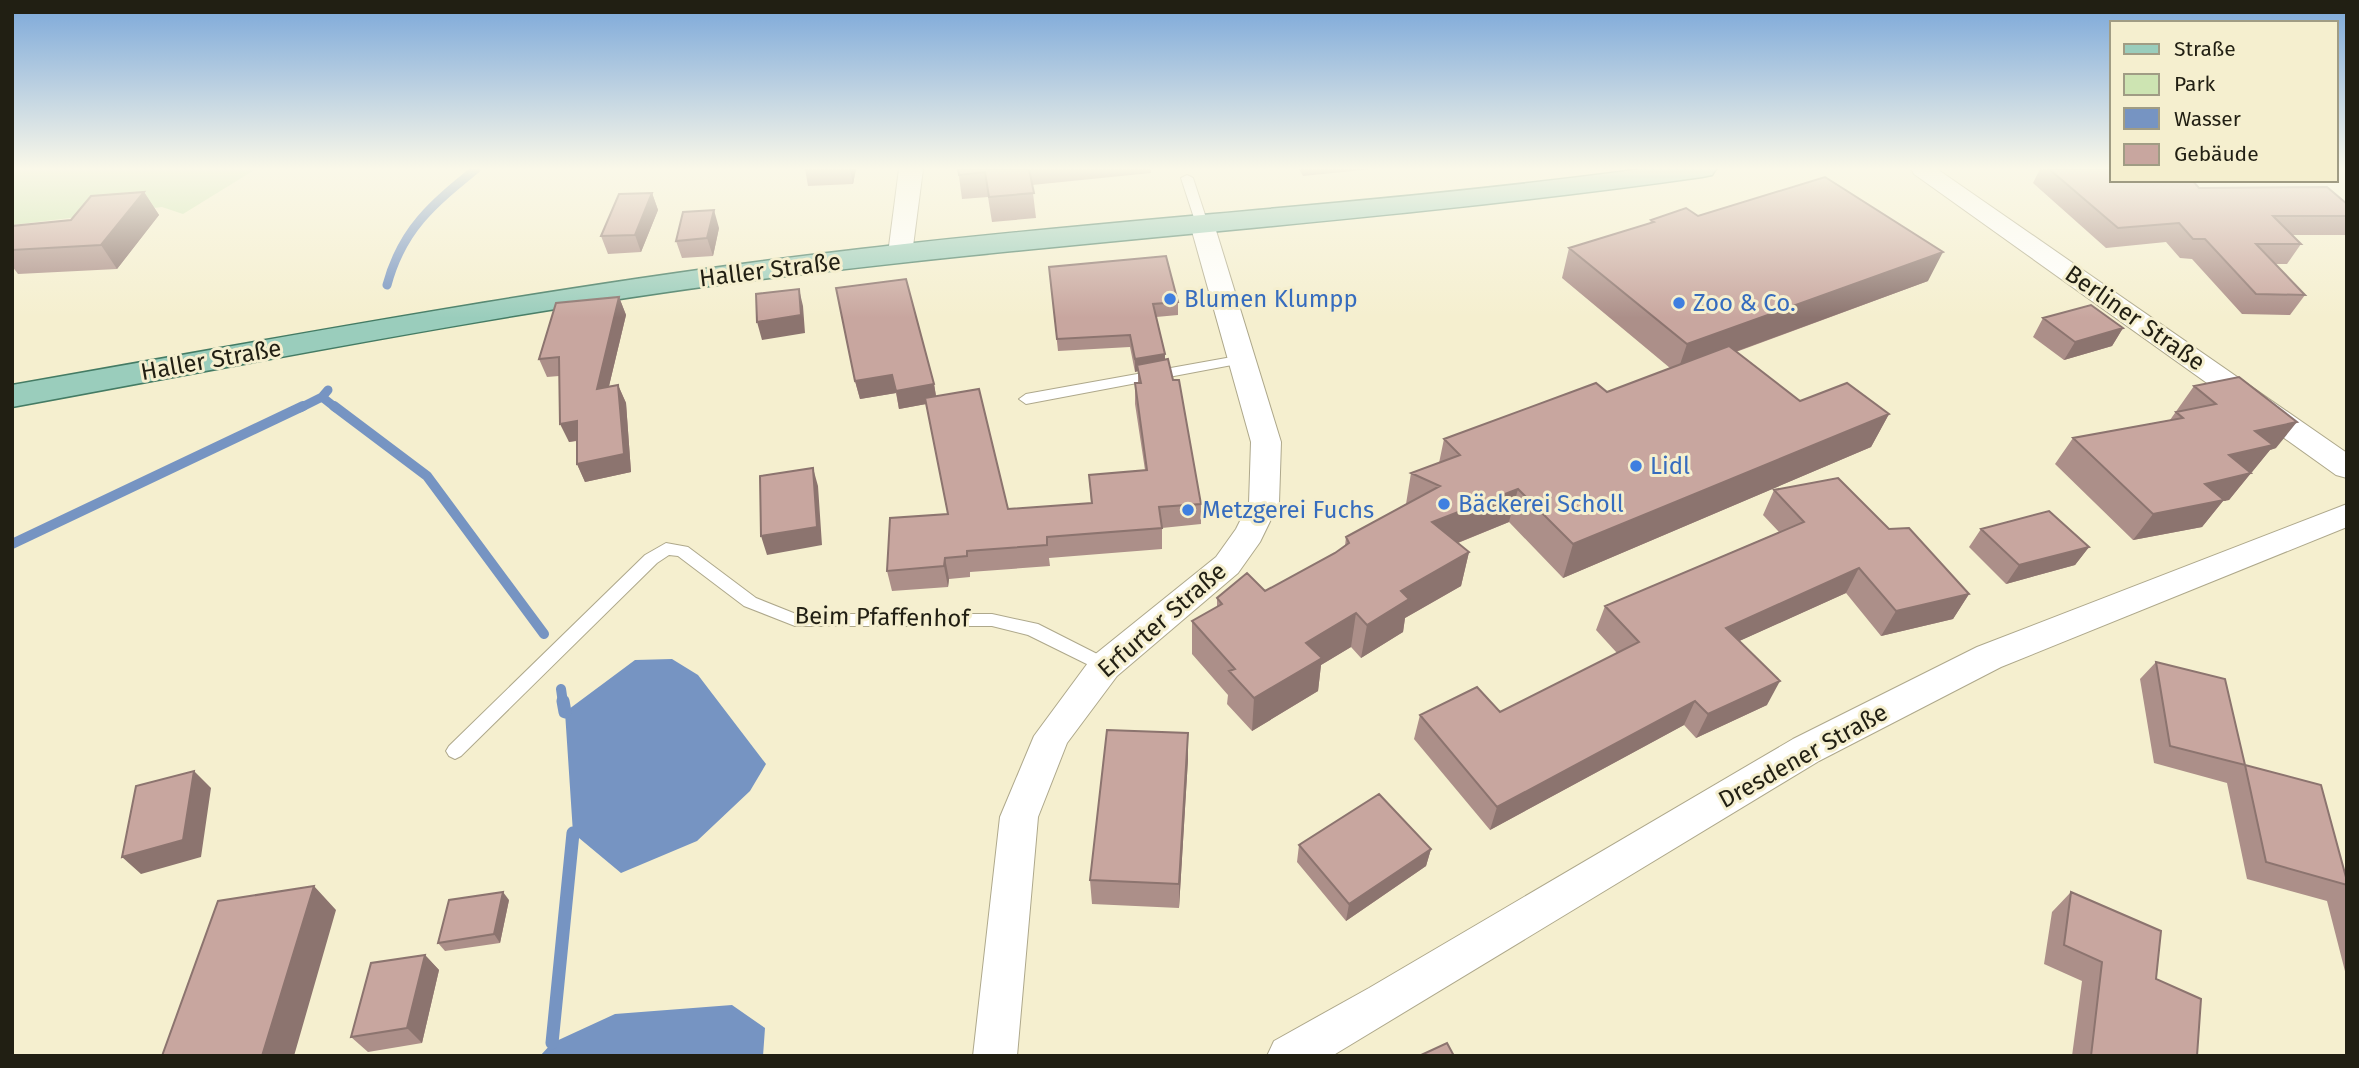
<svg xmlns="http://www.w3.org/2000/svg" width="2359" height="1068" font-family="'Fira Sans',sans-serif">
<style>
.green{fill:#cde4b2}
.water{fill:#7694c2}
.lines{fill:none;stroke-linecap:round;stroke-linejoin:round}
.stream-far2{stroke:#7694c2;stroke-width:9}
.stream-far1{stroke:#7694c2;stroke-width:10}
.stream{stroke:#7694c2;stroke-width:13}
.service-casing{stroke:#aea88b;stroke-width:2}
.minor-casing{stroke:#aea88b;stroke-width:2}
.primary-casing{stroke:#447b64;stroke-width:3}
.service{fill:#fff;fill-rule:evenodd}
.minor{fill:#fff;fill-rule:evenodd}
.primary{fill:#9acdbc;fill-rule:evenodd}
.wall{fill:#ac8f89}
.shaded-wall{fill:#8c746f}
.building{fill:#c8a69f;stroke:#8c746f;stroke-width:2}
.shop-dot{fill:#3f7fe0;stroke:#f5efcf;stroke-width:2.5}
.labels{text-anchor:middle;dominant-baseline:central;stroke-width:6;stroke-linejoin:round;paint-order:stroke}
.street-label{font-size:24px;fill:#211f13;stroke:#f5efcf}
.shop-label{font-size:24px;fill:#366cbe;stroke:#f5efcf;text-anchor:start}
</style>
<rect width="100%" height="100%" fill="#f5efcf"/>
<path class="green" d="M 12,169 L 256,169 L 183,214 L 162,207 L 12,225 Z"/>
<path class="water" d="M 672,659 L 698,675 L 766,764 L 750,791 L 697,841 L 621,873 L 573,833 L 565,712 L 635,660 Z
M 732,1005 L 765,1028 L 763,1056 L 540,1056 L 552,1043 L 615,1014 Z"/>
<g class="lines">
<path class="stream-far2" d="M 387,285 C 402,229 433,204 476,169
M 322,397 L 336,408
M 300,408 L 322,397 L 328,390"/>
<path class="stream-far1" d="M 334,406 L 427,476 L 544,634
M 12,544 L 303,406
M 561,689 L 563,703"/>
<path class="stream" d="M 563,701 L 565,712
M 552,1043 L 573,833"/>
<defs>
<path id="service" d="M 1187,175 L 1193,178 L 1208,224 L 1206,227 L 1202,228 L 1196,224 L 1181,178 Z
M 1243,355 L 1250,359 L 1248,362 L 1026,404 L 1019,399 L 1026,394 Z
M 666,543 L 688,547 L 756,598 L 796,614 L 992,614 L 1038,624 L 1111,661 L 1114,666 L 1111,671 L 1105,673 L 1028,635 L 992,626 L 795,626 L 744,606 L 678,556 L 669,555 L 657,563 L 461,756 L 455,759 L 449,756 L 446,751 L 449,746 L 645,555 Z"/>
<path id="minor" d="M 899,169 L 923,169 L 912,254 L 909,259 L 900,261 L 891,259 L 888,254 Z
M 1911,169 L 1937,169 L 2347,453 L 2347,478 L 2336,475 L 1914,174 Z
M 1202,217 L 1211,219 L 1214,224 L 1281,442 L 1279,503 L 1260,542 L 1238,573 L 1117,676 L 1067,743 L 1038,817 L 1017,1056 L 973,1056 L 1000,817 L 1034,736 L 1093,656 L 1216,557 L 1236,529 L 1249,503 L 1251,442 L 1190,224 L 1193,219 Z
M 2347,504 L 2347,527 L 2001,667 L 1819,761 L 1332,1056 L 1267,1056 L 1274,1041 L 1369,988 L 1793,739 L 1977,647 Z"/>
<path id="primary" d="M 1642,169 L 1716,169 L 1712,175 L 1702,177 C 1385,222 1065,240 747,281 C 501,313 257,362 12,407 L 12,385 C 295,335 576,282 861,249 C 1121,218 1383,204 1642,169 Z"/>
</defs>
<use href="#service" class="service-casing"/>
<use href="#minor" class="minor-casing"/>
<use href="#primary" class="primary-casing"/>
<use href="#service" class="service"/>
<use href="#minor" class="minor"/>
<use href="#primary" class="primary"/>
</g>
<path class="wall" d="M 805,169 L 856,169 L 853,184 L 808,186 Z
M 958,169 L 1151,169 L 1151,173 L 1032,185 L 1036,218 L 992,222 L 988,197 L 962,199 Z
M 1299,169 L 1373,169 L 1303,176 Z
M 2040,169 L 2112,169 L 2199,188 L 2347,204 L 2347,234 L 2346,235 L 2292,235 L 2301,244 L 2287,264 L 2275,264 L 2305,295 L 2290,315 L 2242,314 L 2192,259 L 2180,258 L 2166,242 L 2106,248 L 2033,183 Z
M 144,192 L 159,215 L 117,269 L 18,274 L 12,266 L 12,226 L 71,220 Z
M 652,193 L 658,210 L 641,252 L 608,254 L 601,236 Z
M 1698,216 L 1928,281 L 1736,352 L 1800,401 L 1889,414 L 1871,447 L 1563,578 L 1509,522 L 1458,543 L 1469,552 L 1461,586 L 1405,618 L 1403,632 L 1361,658 L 1351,647 L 1321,665 L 1318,691 L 1252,731 L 1227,704 L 1228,695 L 1192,654 L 1192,621 L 1217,607 L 1217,598 L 1265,591 L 1335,553 L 1345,546 L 1346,537 L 1406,504 L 1411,473 L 1439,463 L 1444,439 L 1607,392 L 1670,368 L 1562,278 L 1569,248 L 1650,223 L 1651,220 Z
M 719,228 L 713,256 L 682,258 L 676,241 Z
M 1049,267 L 1178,302 L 1178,315 L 1156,317 L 1165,360 L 1201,504 L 1201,524 L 1162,528 L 1162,549 L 1049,558 L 1050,566 L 970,572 L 970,577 L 949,579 L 948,587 L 892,591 L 887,571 L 948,514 L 926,404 L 899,409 L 896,393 L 860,399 L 855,381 L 934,384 L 936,396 L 1008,509 L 1091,503 L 1089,475 L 1145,470 L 1135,404 L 1135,383 L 1138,383 L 1138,371 L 1135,372 L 1130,347 L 1058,351 Z
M 619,297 L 626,315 L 609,386 L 618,385 L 626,403 L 631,472 L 585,482 L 577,464 L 577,441 L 569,442 L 559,376 L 547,377 L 539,359 Z
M 2043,318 L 2123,328 L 2112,346 L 2064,360 L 2033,337 Z
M 2194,386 L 2276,448 L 2270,450 L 2252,472 L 2250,472 L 2251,473 L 2229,500 L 2223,501 L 2202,527 L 2133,540 L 2055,464 L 2073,438 L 2170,420 Z
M 1774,490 L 1889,529 L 1969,594 L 1953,619 L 1881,636 L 1846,593 L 1739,641 L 1767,705 L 1696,738 L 1684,725 L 1490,830 L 1414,739 L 1420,715 L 1500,712 L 1617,653 L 1596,630 L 1605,606 L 1779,532 L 1763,515 Z
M 1981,529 L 2089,547 L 2075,565 L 2006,584 L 1969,547 Z
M 2156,662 L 2245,765 L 2347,881 L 2347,979 L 2327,901 L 2247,879 L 2227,783 L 2154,763 L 2140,679 Z
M 1188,733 L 1188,759 L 1179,908 L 1092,904 L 1090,880 Z
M 1299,845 L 1431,849 L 1426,866 L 1346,921 L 1297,862 Z
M 2071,892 L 2156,979 L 2197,1056 L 2072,1056 L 2082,981 L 2044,964 L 2052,912 Z
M 509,900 L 500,943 L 445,951 L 438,943 Z
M 425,955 L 439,970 L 422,1043 L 368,1052 L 351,1037 Z"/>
<path class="shaded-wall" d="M 850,169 L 856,169 L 853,184 Z
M 144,192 L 159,215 L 117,269 L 101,245 Z
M 652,193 L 658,210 L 641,252 L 635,235 Z
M 714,210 L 719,228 L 713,256 L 707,238 Z
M 1943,252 L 1928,281 L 1677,373 L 1687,344 Z
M 799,289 L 803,306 L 805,333 L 762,340 L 757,322 Z
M 619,297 L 626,315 L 604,407 L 597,389 Z
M 2123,328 L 2112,346 L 2064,360 L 2075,342 Z
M 1165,354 L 1165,366 L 1137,365 L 1138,371 L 1135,372 L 1135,359 Z
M 892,375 L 896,393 L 860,399 L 855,381 Z
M 934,384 L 937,402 L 899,409 L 896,391 Z
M 618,385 L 626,403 L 631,472 L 585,482 L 577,464 Z
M 1889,414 L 1871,447 L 1563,578 L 1573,544 Z
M 577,421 L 585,439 L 569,442 L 560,424 Z
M 2297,422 L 2276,448 L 2270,450 L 2252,472 L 2208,482 L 2229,455 L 2255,431 Z
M 813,468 L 818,486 L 822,545 L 767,555 L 761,536 Z
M 2251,473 L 2229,500 L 2223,501 L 2202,527 L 2133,540 L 2153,514 L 2205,484 Z
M 1518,489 L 1509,522 L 1425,556 L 1432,522 Z
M 2089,547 L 2075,565 L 2006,584 L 2019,565 Z
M 1469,552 L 1461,586 L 1405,618 L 1403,632 L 1361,658 L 1367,625 L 1401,591 Z
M 945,558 L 949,579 L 948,587 L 944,566 Z
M 1859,568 L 1846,593 L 1715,652 L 1726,628 Z
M 1969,594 L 1953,619 L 1881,636 L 1896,611 Z
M 1356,613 L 1351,647 L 1321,665 L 1318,691 L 1252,731 L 1254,698 L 1306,643 Z
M 1780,681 L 1767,705 L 1696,738 L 1708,714 Z
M 1695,701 L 1684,725 L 1490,830 L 1497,807 Z
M 1188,733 L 1188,759 L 1179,908 L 1179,884 Z
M 194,771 L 211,788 L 201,857 L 141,874 L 122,857 Z
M 1431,849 L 1426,866 L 1346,921 L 1349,904 Z
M 314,886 L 336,910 L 294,1056 L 262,1056 Z
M 503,892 L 509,900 L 500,943 L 494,934 Z
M 425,955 L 439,970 L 422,1043 L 407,1028 Z"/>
<path class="building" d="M 958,169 L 1029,169 L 1034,193 L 989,197 L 985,172 L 959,175 Z
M 2049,169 L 2112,169 L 2112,180 L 2192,180 L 2199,188 L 2327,187 L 2347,204 L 2347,216 L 2273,216 L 2301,244 L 2256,244 L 2305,295 L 2256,294 L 2205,239 L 2193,239 L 2179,223 L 2118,228 Z
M 1825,177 L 1943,252 L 1687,344 L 1569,248 L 1654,222 L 1651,220 L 1686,208 L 1698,216 Z
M 144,192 L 101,245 L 12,250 L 12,226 L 71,220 L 91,196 Z
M 652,193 L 635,235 L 601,236 L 619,194 Z
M 714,210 L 707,238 L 676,241 L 683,212 Z
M 1166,256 L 1178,302 L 1153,304 L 1165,354 L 1135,359 L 1130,335 L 1057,339 L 1049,267 Z
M 906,279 L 934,384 L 896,391 L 892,375 L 855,381 L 836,288 Z
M 799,289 L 801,315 L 757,322 L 756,294 Z
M 619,297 L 597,389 L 618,385 L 624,454 L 577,464 L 577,421 L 560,424 L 559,357 L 539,359 L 556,303 Z
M 2091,305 L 2123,328 L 2075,342 L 2043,318 Z
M 1729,346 L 1800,401 L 1847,383 L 1889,414 L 1573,544 L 1518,489 L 1432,522 L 1469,552 L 1401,591 L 1409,599 L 1367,625 L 1356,613 L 1306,643 L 1322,658 L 1254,698 L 1229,671 L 1235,669 L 1192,621 L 1222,604 L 1217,598 L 1247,573 L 1265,591 L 1335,553 L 1349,543 L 1346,537 L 1440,486 L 1411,473 L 1460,455 L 1444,439 L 1596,383 L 1607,392 Z
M 1168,359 L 1173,380 L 1179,380 L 1201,504 L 1159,507 L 1162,528 L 1047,537 L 1047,545 L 967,551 L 967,556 L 945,558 L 944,566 L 887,571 L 890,518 L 948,514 L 925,398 L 979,389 L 1008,509 L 1092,503 L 1089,475 L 1147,470 L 1135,383 L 1141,383 L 1137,365 Z
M 2239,377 L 2297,422 L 2255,431 L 2273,445 L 2229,455 L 2251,473 L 2205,484 L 2224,500 L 2153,514 L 2073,438 L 2183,418 L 2176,412 L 2216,404 L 2194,386 Z
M 813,468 L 817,527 L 761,536 L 760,476 Z
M 1838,478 L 1889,529 L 1909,528 L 1969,594 L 1896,611 L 1859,568 L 1726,628 L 1780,681 L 1708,714 L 1695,701 L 1497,807 L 1420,715 L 1477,687 L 1500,712 L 1639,642 L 1605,606 L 1804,522 L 1774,490 Z
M 2049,511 L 2089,547 L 2019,565 L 1981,529 Z
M 2156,662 L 2225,679 L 2245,765 L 2170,746 Z
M 1107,730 L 1188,733 L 1179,884 L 1090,880 Z
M 2245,765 L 2321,785 L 2347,881 L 2347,885 L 2266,862 Z
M 194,771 L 183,840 L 122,857 L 136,786 Z
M 1379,794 L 1431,849 L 1349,904 L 1299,845 Z
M 314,886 L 262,1056 L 162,1056 L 218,901 Z
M 503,892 L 494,934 L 438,943 L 449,900 Z
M 2071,892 L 2161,931 L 2156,979 L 2201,999 L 2197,1056 L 2091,1056 L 2102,962 L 2064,945 Z
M 425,955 L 407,1028 L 351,1037 L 371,963 Z
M 1447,1043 L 1454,1056 L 1419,1056 Z"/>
<linearGradient id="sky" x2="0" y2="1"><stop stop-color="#7aa7d9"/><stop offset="0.53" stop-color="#faf8e9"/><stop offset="1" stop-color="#faf8e9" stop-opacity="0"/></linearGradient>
<rect width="2359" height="318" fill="url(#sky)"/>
<g class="shop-dot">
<circle cx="1170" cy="299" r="7"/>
<circle cx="1679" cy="303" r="7"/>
<circle cx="1636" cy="466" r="7"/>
<circle cx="1444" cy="504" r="7"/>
<circle cx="1188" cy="510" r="7"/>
</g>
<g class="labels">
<g class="street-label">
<text transform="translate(770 270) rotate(-7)">Haller Straße</text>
<text transform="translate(2135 318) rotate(35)">Berliner Straße</text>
<text transform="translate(211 360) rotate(-10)">Haller Straße</text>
<text transform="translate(882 617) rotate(1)">Beim Pfaffenhof</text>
<text transform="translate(1162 620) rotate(-41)">Erfurter Straße</text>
<text transform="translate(1803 756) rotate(-29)">Dresdener Straße</text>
</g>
<g class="shop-label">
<text x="1184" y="299">Blumen Klumpp</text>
<text x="1693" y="303">Zoo &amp; Co.</text>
<text x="1650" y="466">Lidl</text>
<text x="1458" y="504">Bäckerei Scholl</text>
<text x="1202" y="510">Metzgerei Fuchs</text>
</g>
</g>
<rect width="2359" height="1068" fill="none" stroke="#211f13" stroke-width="28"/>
<rect x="2110" y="21" width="228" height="161" fill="#f5efcf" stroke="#a09c84" stroke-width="2"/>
<rect x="2124" y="44" width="35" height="10" fill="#9acdbc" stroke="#a09c84" stroke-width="2"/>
<text x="2174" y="56" font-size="21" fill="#211f13">Straße</text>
<rect x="2124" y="74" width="35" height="21" fill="#cde4b2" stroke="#a09c84" stroke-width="2"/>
<text x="2174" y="91" font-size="21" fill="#211f13">Park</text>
<rect x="2124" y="108" width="35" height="21" fill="#7694c2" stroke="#a09c84" stroke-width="2"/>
<text x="2174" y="126" font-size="21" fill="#211f13">Wasser</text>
<rect x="2124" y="144" width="35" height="21" fill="#c8a69f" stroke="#a09c84" stroke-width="2"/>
<text x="2174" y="161" font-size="21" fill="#211f13">Gebäude</text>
</svg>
